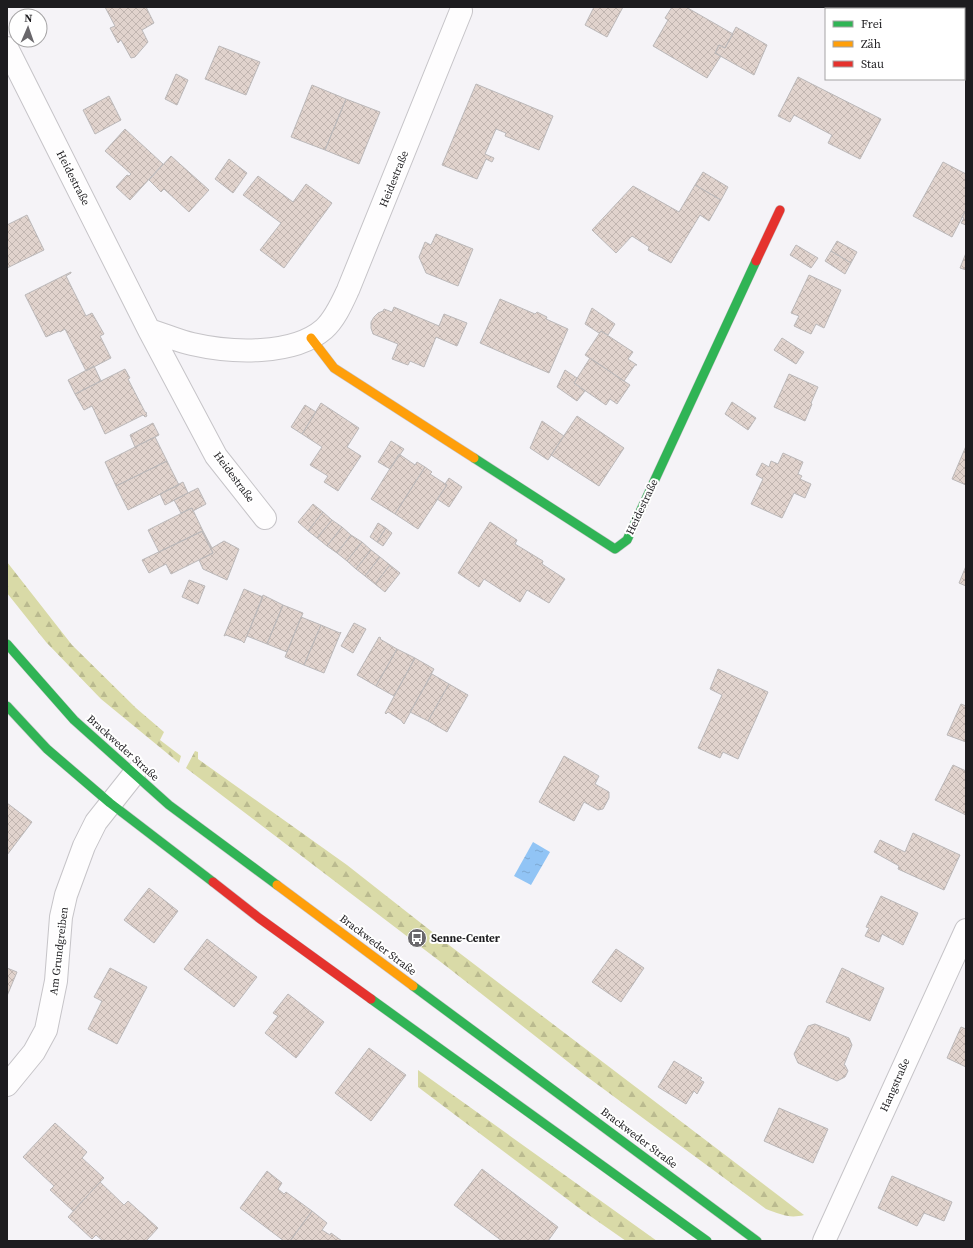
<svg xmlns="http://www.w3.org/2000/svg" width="973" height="1248" font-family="'Source Serif 4',serif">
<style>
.forest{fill:url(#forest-firs)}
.water{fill:url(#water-ripples)}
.building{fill:url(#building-cross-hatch);stroke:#bbb8b9}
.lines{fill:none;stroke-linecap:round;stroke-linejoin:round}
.street-casing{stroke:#c6c4c8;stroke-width:24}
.fast-casing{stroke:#c6c4c8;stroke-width:10}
.slow-casing{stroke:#c6c4c8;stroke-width:10}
.jam-casing{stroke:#c6c4c8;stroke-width:10}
.street{stroke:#fefdfe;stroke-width:22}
.fast{stroke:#30b455;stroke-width:9}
.slow{stroke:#ff9f0a;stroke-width:9}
.jam{stroke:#e5322d;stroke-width:9}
.labels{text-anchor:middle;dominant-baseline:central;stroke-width:4;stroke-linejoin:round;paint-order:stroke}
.street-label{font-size:11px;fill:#1d1c1f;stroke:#fff}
.poi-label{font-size:11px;font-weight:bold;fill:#1d1c1f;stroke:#fff;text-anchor:start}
</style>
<defs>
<pattern id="forest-firs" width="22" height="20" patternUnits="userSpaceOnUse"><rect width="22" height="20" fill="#d9daa7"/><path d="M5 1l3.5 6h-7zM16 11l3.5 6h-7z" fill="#baba8f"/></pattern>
<pattern id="water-ripples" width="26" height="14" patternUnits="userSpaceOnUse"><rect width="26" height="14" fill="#91c4f5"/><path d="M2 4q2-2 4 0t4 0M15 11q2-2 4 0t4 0" fill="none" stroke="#7da8d2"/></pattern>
<pattern id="building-cross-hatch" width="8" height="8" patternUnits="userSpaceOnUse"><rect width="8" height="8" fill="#e1d3cd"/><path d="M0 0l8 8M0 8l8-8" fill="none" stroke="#c1b5b0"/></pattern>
</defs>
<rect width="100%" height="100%" fill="#f5f3f7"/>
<path class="forest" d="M 7,562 L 72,645 L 136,708 L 164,732 L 160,740 L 181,756 L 179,763 L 101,699 L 46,642 L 7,593 Z
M 195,751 L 198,752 L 198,759 L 347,865 L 445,942 L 804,1215 C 789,1219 780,1214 766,1209 L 586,1076 L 446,966 L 186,768 Z
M 418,1070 L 657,1241 L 626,1241 L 583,1211 L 418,1087 Z"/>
<path class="water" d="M 533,842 L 550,852 L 531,885 L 514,876 Z"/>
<path class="building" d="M 105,7 L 146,7 L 154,23 L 142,30 L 148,42 L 135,57 L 131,58 L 121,40 L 118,43 L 110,28 L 115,26 Z
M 594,7 L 623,7 L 607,37 L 585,25 Z
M 672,7 L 686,7 L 733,34 L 725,48 L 719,45 L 715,53 L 721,56 L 707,78 L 653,46 L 668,20 L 665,18 Z
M 736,27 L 767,45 L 754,75 L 715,53 L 719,45 L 725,48 Z
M 219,46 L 260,62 L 246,95 L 205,79 Z
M 176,74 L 188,80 L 177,105 L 165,99 Z
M 798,77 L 881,119 L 860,159 L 828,143 L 832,135 L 794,115 L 790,122 L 778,116 Z
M 476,84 L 553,116 L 539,150 L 505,136 L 506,133 L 496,129 L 485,154 L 494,158 L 492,162 L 486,159 L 477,179 L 442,165 Z
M 312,85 L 346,99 L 325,150 L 291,137 Z
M 109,96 L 121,120 L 95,134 L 83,110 Z
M 346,99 L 380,112 L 359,164 L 325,150 Z
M 125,129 L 163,164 L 130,200 L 116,187 L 127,175 L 129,176 L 131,174 L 105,151 Z
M 171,156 L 209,190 L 189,212 L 164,189 L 161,192 L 149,180 Z
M 229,159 L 247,173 L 233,193 L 215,179 Z
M 943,162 L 966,174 L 966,210 L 952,237 L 913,216 Z
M 703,172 L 728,187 L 721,200 L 695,185 Z
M 258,176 L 293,202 L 306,184 L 332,203 L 284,268 L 260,250 L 281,223 L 243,195 Z
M 695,185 L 721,200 L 709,221 L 700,215 L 671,263 L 648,250 L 649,247 L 632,236 L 616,253 L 592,230 L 633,186 L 679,212 Z
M 966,210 L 966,225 L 961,223 L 964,218 L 962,217 Z
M 27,215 L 44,250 L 7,268 L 7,225 Z
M 436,234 L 473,249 L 458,286 L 426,273 L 419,257 L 425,242 L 431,245 Z
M 837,241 L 857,252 L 851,263 L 831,251 Z
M 796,245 L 818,258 L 811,268 L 790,255 Z
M 831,251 L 851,263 L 845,274 L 825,261 Z
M 966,253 L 966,270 L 960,268 Z
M 71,272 L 71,273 L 66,276 L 86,316 L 92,313 L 104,334 L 100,336 L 111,358 L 86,371 L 65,329 L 60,332 L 59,331 L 46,337 L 25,295 Z
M 809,275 L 841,290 L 824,328 L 816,324 L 811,334 L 794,326 L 799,316 L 791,313 Z
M 500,299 L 535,314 L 537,312 L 547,317 L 546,319 L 568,329 L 549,373 L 480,343 Z
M 394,307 L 439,326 L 444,314 L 467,323 L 457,346 L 436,337 L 424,367 L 410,361 L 408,365 L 392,359 L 398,344 L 373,334 L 371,328 L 371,322 L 374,317 L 378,313 L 383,311 L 384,309 L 392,312 Z
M 592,308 L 615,324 L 608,335 L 601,331 L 599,333 L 585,324 Z
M 601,331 L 633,352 L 628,359 L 637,365 L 635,365 L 624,381 L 585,355 Z
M 782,338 L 804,352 L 796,364 L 774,350 Z
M 590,358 L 630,385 L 617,404 L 610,399 L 606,405 L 574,383 Z
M 94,366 L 101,381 L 75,394 L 68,380 Z
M 125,369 L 130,378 L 128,379 L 145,412 L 147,413 L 146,414 L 147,416 L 145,417 L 143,415 L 105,434 L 92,406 L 84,410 L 75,394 Z
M 565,370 L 577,378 L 574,383 L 585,391 L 577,401 L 557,387 Z
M 789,374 L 818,387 L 811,403 L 812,404 L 805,421 L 774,407 Z
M 732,402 L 756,418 L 748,430 L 725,414 Z
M 321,403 L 359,428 L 347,447 L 361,456 L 338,491 L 324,482 L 328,476 L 310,465 L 322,447 L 302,434 Z
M 305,405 L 316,412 L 302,434 L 291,427 Z
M 577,416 L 624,448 L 599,486 L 551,455 Z
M 542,421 L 564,436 L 548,460 L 530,448 Z
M 153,423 L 159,435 L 135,447 L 130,435 Z
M 155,437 L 167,461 L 116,486 L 105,462 Z
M 391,441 L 404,449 L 390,469 L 378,462 Z
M 966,446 L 966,485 L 952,479 Z
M 783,453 L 803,462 L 798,474 L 802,476 L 800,479 L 811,484 L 805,498 L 794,493 L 782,518 L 751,504 L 763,479 L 756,475 L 762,463 L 769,467 L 771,461 L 778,464 Z
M 399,454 L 415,465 L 417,462 L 425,467 L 395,514 L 371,499 Z
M 167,461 L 179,485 L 128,510 L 116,486 Z
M 425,467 L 432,472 L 430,474 L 447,485 L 418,529 L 395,514 Z
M 449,478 L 462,487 L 449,507 L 437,499 L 447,485 L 445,484 Z
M 183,482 L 188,493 L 165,505 L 160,494 Z
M 198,488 L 206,504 L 193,511 L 192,508 L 181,513 L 174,500 Z
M 313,504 L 323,512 L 308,531 L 298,522 Z
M 192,508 L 203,531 L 159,552 L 148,530 Z
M 323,512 L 332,520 L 317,538 L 308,531 Z
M 332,520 L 342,527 L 327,546 L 317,538 Z
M 490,522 L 517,540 L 515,544 L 543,561 L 542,564 L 565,579 L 549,603 L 527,590 L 520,602 L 484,579 L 479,587 L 458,573 Z
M 378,523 L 386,528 L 377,542 L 370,537 Z
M 342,527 L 351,535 L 337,553 L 327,546 Z
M 386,528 L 392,533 L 383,546 L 377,542 Z
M 202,531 L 213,553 L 171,574 L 166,564 L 149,573 L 142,560 Z
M 202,531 L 203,531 L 212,548 L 224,541 L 239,549 L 227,580 L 203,569 L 199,560 L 213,553 Z
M 351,535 L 362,542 L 347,561 L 337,553 Z
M 362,542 L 371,550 L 356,569 L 347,561 Z
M 371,550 L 380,557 L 365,576 L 356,569 Z
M 380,557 L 390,565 L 375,584 L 365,576 Z
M 390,565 L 400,573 L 385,592 L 375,584 Z
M 966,566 L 966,586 L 959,583 Z
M 189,580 L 205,586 L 198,604 L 182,597 Z
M 244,589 L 263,597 L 244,643 L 242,641 L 226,635 L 224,636 Z
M 263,595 L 283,605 L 267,644 L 247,636 Z
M 283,605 L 303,613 L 287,652 L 267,644 Z
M 301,617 L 321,625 L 304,665 L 285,657 Z
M 354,623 L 366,629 L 353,653 L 341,646 Z
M 321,625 L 340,633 L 341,632 L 324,673 L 304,665 Z
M 379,637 L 381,638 L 380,639 L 397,649 L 376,686 L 357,675 Z
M 397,649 L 415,658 L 394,696 L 376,686 Z
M 415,658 L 434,669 L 404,724 L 402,722 L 402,721 L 388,712 L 386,714 L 385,713 Z
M 718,669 L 768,692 L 738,759 L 723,752 L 720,758 L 698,748 L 722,695 L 710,689 Z
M 432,674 L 449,684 L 428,721 L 410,712 Z
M 449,684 L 468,695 L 447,732 L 428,721 Z
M 961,704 L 966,706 L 966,742 L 947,735 Z
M 564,756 L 599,776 L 595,784 L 609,792 L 609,798 L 603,809 L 598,810 L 584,802 L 574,821 L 539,802 Z
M 953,765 L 966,771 L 966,815 L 935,800 Z
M 7,803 L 32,822 L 7,855 Z
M 913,833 L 960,855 L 944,890 L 898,869 L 899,866 L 874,852 L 880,840 L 905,852 Z
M 149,888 L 178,911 L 154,943 L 124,920 Z
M 881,896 L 918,913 L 903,945 L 882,934 L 879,942 L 865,936 L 869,928 L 866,927 Z
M 207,939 L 257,977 L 234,1007 L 184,969 Z
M 616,949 L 644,968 L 621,1002 L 592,982 Z
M 7,968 L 17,972 L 7,996 Z
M 110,968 L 147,987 L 117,1044 L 88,1029 L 102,1001 L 94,997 Z
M 842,968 L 884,988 L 870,1021 L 826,1002 Z
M 288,994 L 324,1022 L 296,1058 L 265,1033 L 278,1016 L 273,1013 Z
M 815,1024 L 849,1038 L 852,1045 L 844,1065 L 845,1065 L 848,1071 L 845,1077 L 837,1081 L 798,1063 L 794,1054 L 808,1026 Z
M 961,1027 L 966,1029 L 966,1067 L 947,1058 Z
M 369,1048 L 406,1075 L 371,1121 L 335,1093 Z
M 674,1061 L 702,1078 L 700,1080 L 704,1082 L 697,1094 L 694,1091 L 686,1104 L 658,1087 Z
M 779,1108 L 828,1129 L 813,1163 L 764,1141 Z
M 55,1123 L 87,1152 L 82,1158 L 104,1178 L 73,1211 L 50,1190 L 54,1186 L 23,1157 Z
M 482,1169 L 558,1227 L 548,1241 L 502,1241 L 454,1205 Z
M 267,1171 L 282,1183 L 278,1189 L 284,1194 L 286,1192 L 312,1211 L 290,1241 L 284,1241 L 240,1208 Z
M 892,1176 L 952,1202 L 944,1221 L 924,1213 L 917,1226 L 878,1208 Z
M 100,1182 L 124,1205 L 128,1201 L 158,1228 L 146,1241 L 103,1241 L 96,1235 L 92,1239 L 68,1217 Z
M 312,1211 L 327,1223 L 322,1230 L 330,1235 L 331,1233 L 342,1241 L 290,1241 Z"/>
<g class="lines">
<defs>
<path id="street" d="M 7,48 L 149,330 L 216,456 L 265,518
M 149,330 C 163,334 178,341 192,344 C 231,353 293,356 324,329 C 335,319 342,303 348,290 L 461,11
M 7,1085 L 34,1052 L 46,1030 L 56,981 L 61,917 L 66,895 L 84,846 L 96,822 L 134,774
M 824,1241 L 966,930"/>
<path id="fast" d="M 474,458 L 615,549 L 627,540 L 756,261
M 7,644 L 74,720 L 169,805 L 277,885
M 7,706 L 47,749 L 110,803 L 213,882
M 413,986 L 757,1241
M 371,999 L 707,1241"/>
<path id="slow" d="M 311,338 L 334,368 L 474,458
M 277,885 L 413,986"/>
<path id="jam" d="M 756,261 L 780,210
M 213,882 L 259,918 L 371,999"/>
</defs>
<use href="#street" class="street-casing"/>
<use href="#fast" class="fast-casing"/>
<use href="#slow" class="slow-casing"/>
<use href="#jam" class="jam-casing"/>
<use href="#street" class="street"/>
<use href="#fast" class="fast"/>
<use href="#slow" class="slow"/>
<use href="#jam" class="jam"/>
</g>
<defs>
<symbol id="bus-disc" viewBox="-11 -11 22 22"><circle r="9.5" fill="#69676b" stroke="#fff"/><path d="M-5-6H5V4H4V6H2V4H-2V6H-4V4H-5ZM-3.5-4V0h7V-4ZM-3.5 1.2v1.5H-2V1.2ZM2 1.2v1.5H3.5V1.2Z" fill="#fff"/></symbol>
</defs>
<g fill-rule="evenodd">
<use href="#bus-disc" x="406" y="927" width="22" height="22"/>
</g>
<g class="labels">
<g class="street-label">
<text transform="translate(73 178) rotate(63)">Heidestraße</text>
<text transform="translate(394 179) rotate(-68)">Heidestraße</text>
<text transform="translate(234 477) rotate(53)">Heidestraße</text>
<text transform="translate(642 507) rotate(-65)">Heidestraße</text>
<text transform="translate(123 748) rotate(42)">Brackweder Straße</text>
<text transform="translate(378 945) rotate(37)">Brackweder Straße</text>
<text transform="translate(59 951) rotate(-83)">Am Grundgreiben</text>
<text transform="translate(895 1085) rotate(-66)">Hangstraße</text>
<text transform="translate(639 1138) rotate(37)">Brackweder Straße</text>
</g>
<g class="poi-label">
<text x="431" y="938">Senne-Center</text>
</g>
</g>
<rect width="973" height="1248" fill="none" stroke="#1d1c1f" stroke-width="16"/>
<rect x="825" y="8" width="140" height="72" fill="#ffffff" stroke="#a5a4a5"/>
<rect x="833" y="21" width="20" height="6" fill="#30b455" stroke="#a5a4a5"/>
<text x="861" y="28" font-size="12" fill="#1d1c1f">Frei</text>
<rect x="833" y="41" width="20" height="6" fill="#ff9f0a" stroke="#a5a4a5"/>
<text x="861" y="48" font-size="12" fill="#1d1c1f">Zäh</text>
<rect x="833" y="61" width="20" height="6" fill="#e5322d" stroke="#a5a4a5"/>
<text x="861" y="68" font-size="12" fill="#1d1c1f">Stau</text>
<g transform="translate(28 28) rotate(2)"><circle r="19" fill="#ffffff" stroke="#a5a4a5"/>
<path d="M0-3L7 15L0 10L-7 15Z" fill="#69676b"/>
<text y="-6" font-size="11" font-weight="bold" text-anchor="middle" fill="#1d1c1f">N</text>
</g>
</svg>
